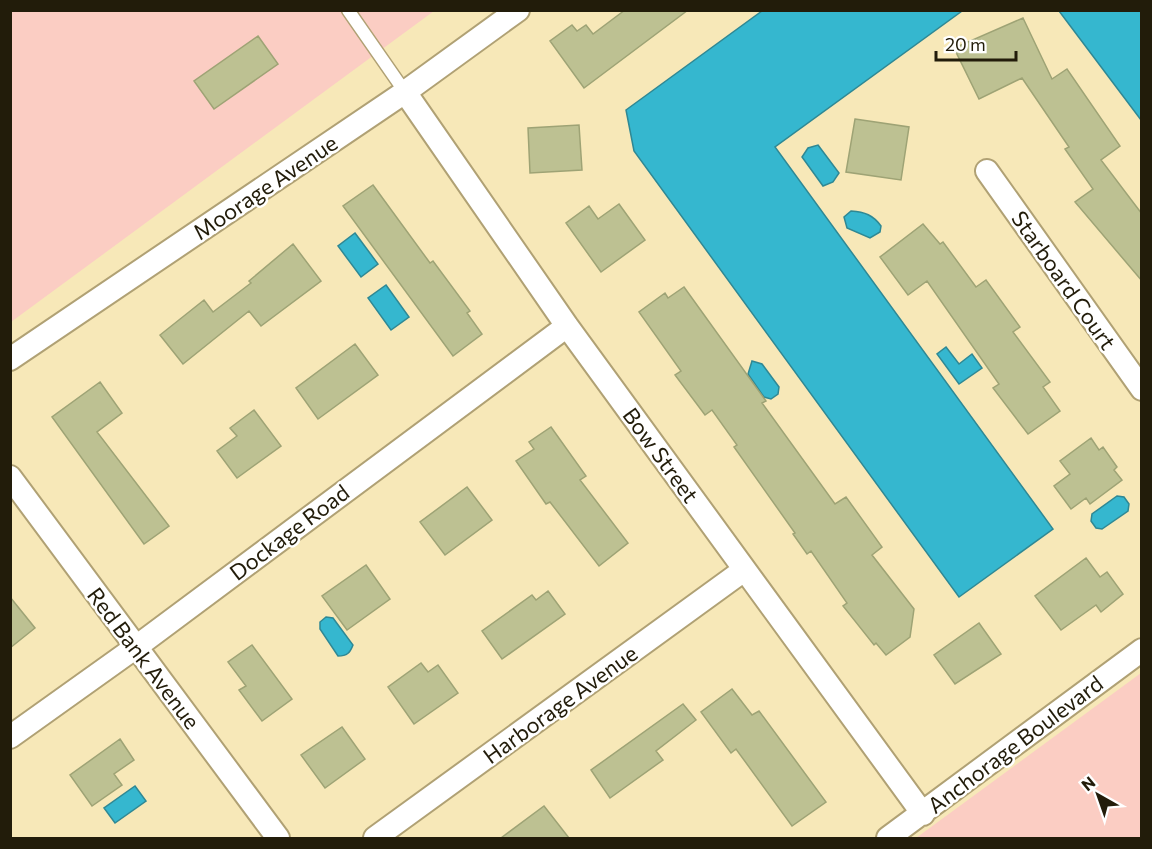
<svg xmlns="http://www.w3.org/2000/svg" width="1152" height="849" font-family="Commissioner,sans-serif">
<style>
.green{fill:#fbcdc3}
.water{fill:#35b7cf;stroke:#2f8894;stroke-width:1.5}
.building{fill:#bdc192;stroke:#9ea375;stroke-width:1.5}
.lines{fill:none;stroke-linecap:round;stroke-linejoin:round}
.lane-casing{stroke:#b0a174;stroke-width:15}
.street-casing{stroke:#b0a174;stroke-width:26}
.lane{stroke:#fff;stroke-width:12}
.street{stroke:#fff;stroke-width:22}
.labels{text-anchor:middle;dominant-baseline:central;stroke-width:5;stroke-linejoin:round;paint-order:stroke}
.street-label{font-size:22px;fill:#221c0a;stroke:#fff}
</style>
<rect width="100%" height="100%" fill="#f7e8b8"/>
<path class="green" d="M 11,11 L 434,11 L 11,322 Z
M 1141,673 L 1141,838 L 916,838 Z"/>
<path class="water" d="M 762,11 L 962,11 L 775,147 L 1053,529 L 959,597 L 634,151 L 626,110 Z
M 1059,11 L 1141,11 L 1141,120 Z
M 818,145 L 839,173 L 833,182 L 823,186 L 802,157 L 808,148 Z
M 851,211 C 865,212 873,215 881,226 L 880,232 L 870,238 L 847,228 L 844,217 Z
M 355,233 L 378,264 L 361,277 L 338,246 Z
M 386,285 L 409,317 L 391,330 L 368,298 Z
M 946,347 L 959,364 L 972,354 L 982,368 L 959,384 L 937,354 Z
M 752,361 L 762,364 L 779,387 L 778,394 L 771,399 L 764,397 L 748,374 Z
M 1117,496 L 1124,497 L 1129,504 L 1128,511 L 1102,529 L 1096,528 L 1091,521 L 1092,514 Z
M 326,617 L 333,618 L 353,645 C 350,653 347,656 338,656 L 320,629 L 320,622 Z
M 135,786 L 146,801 L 115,823 L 104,808 Z"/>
<path class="building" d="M 625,10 L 688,10 L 584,88 L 550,41 L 572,25 L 577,31 L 586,25 L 593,34 Z
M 1023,18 L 1052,79 L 1067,69 L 1120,146 L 1101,160 L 1142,214 L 1142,281 L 1075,202 L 1093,189 L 1065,149 L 1069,147 L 1022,78 L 979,99 L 954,48 Z
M 258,36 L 278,64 L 214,109 L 194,81 Z
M 855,119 L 909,127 L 901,180 L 846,172 Z
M 579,125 L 582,170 L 530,173 L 528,128 Z
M 373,185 L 430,263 L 433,261 L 470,311 L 467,313 L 482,334 L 453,356 L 343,206 Z
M 619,204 L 645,240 L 601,272 L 566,223 L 589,206 L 598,219 Z
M 923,224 L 940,244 L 943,242 L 976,287 L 986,280 L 1020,327 L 1013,332 L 1050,382 L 1043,387 L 1060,411 L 1028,434 L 993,388 L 999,384 L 927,281 L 908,295 L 880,257 Z
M 293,244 L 321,281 L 261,326 L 249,311 L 183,364 L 160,335 L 204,300 L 213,312 L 251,283 L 249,281 Z
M 684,287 L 766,401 L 762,403 L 835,504 L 846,497 L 882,547 L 872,555 L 914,609 L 910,637 L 886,655 L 876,643 L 874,645 L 843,606 L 847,603 L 811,551 L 807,554 L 793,534 L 795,533 L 734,447 L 737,445 L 712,410 L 705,415 L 675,375 L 681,371 L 639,312 L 665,293 L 668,298 Z
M 355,344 L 378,375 L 318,419 L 296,388 Z
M 100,382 L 122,413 L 97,432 L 169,526 L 144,544 L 52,417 Z
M 254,410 L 281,446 L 237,478 L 217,451 L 237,436 L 230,428 Z
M 551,427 L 586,476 L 580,480 L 628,543 L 599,566 L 550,502 L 546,504 L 516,461 L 534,449 L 529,442 Z
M 1091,438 L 1099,450 L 1103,447 L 1117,467 L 1114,470 L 1122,480 L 1090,504 L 1086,498 L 1071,509 L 1054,486 L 1070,474 L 1060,461 Z
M 467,487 L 492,520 L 445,555 L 420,522 Z
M 1086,558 L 1100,577 L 1107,572 L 1123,594 L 1101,612 L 1096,605 L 1061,630 L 1035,596 Z
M 366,565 L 390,599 L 347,630 L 322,596 Z
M 548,591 L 565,614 L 502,659 L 482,631 L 532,595 L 536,600 Z
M 10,597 L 35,628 L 10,648 Z
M 979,623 L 1001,654 L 955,684 L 934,655 Z
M 252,645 L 292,699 L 262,721 L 239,690 L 246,686 L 228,662 Z
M 421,663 L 428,672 L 438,665 L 458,693 L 414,724 L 388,687 Z
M 732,689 L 752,715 L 759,711 L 826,802 L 792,826 L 736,749 L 731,753 L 701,712 Z
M 683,704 L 696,720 L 656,751 L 663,760 L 610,798 L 591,770 Z
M 342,727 L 365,759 L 325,788 L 301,755 Z
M 120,739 L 134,760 L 114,774 L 122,785 L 92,806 L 70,775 Z
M 544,806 L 569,838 L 501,838 Z"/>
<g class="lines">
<defs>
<path id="lane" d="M 348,10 L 405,92"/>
<path id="street" d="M 405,92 L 567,326 L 923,814
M 987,171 L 1142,389
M 10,359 L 405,92 L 518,10
M 10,477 L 278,838
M 10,737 L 136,647 L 567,326
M 375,838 L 744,570
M 888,838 L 1142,650"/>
</defs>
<use href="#lane" class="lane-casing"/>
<use href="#street" class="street-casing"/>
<use href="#lane" class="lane"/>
<use href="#street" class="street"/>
</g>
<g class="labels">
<g class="street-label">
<text transform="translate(265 187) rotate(-34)">Moorage Avenue</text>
<text transform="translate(1064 280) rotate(55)">Starboard Court</text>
<text transform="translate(661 455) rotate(54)">Bow Street</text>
<text transform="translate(289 532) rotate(-37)">Dockage Road</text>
<text transform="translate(144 658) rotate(53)">Red Bank Avenue</text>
<text transform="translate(560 704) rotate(-36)">Harborage Avenue</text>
<text transform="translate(1015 744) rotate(-37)">Anchorage Boulevard</text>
</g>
</g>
<rect width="1152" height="849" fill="none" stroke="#221c0a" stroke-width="24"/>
<g transform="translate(1098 795) rotate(320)" stroke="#ffffff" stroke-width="4.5" paint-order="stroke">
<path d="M0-4.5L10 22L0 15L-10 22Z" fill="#221c0a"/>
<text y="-9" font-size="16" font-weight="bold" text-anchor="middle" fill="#221c0a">N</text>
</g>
<path d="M936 51v9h80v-9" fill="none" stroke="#221c0a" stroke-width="3"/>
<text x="945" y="51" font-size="18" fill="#221c0a" stroke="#ffffff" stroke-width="4.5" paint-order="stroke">20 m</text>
</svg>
